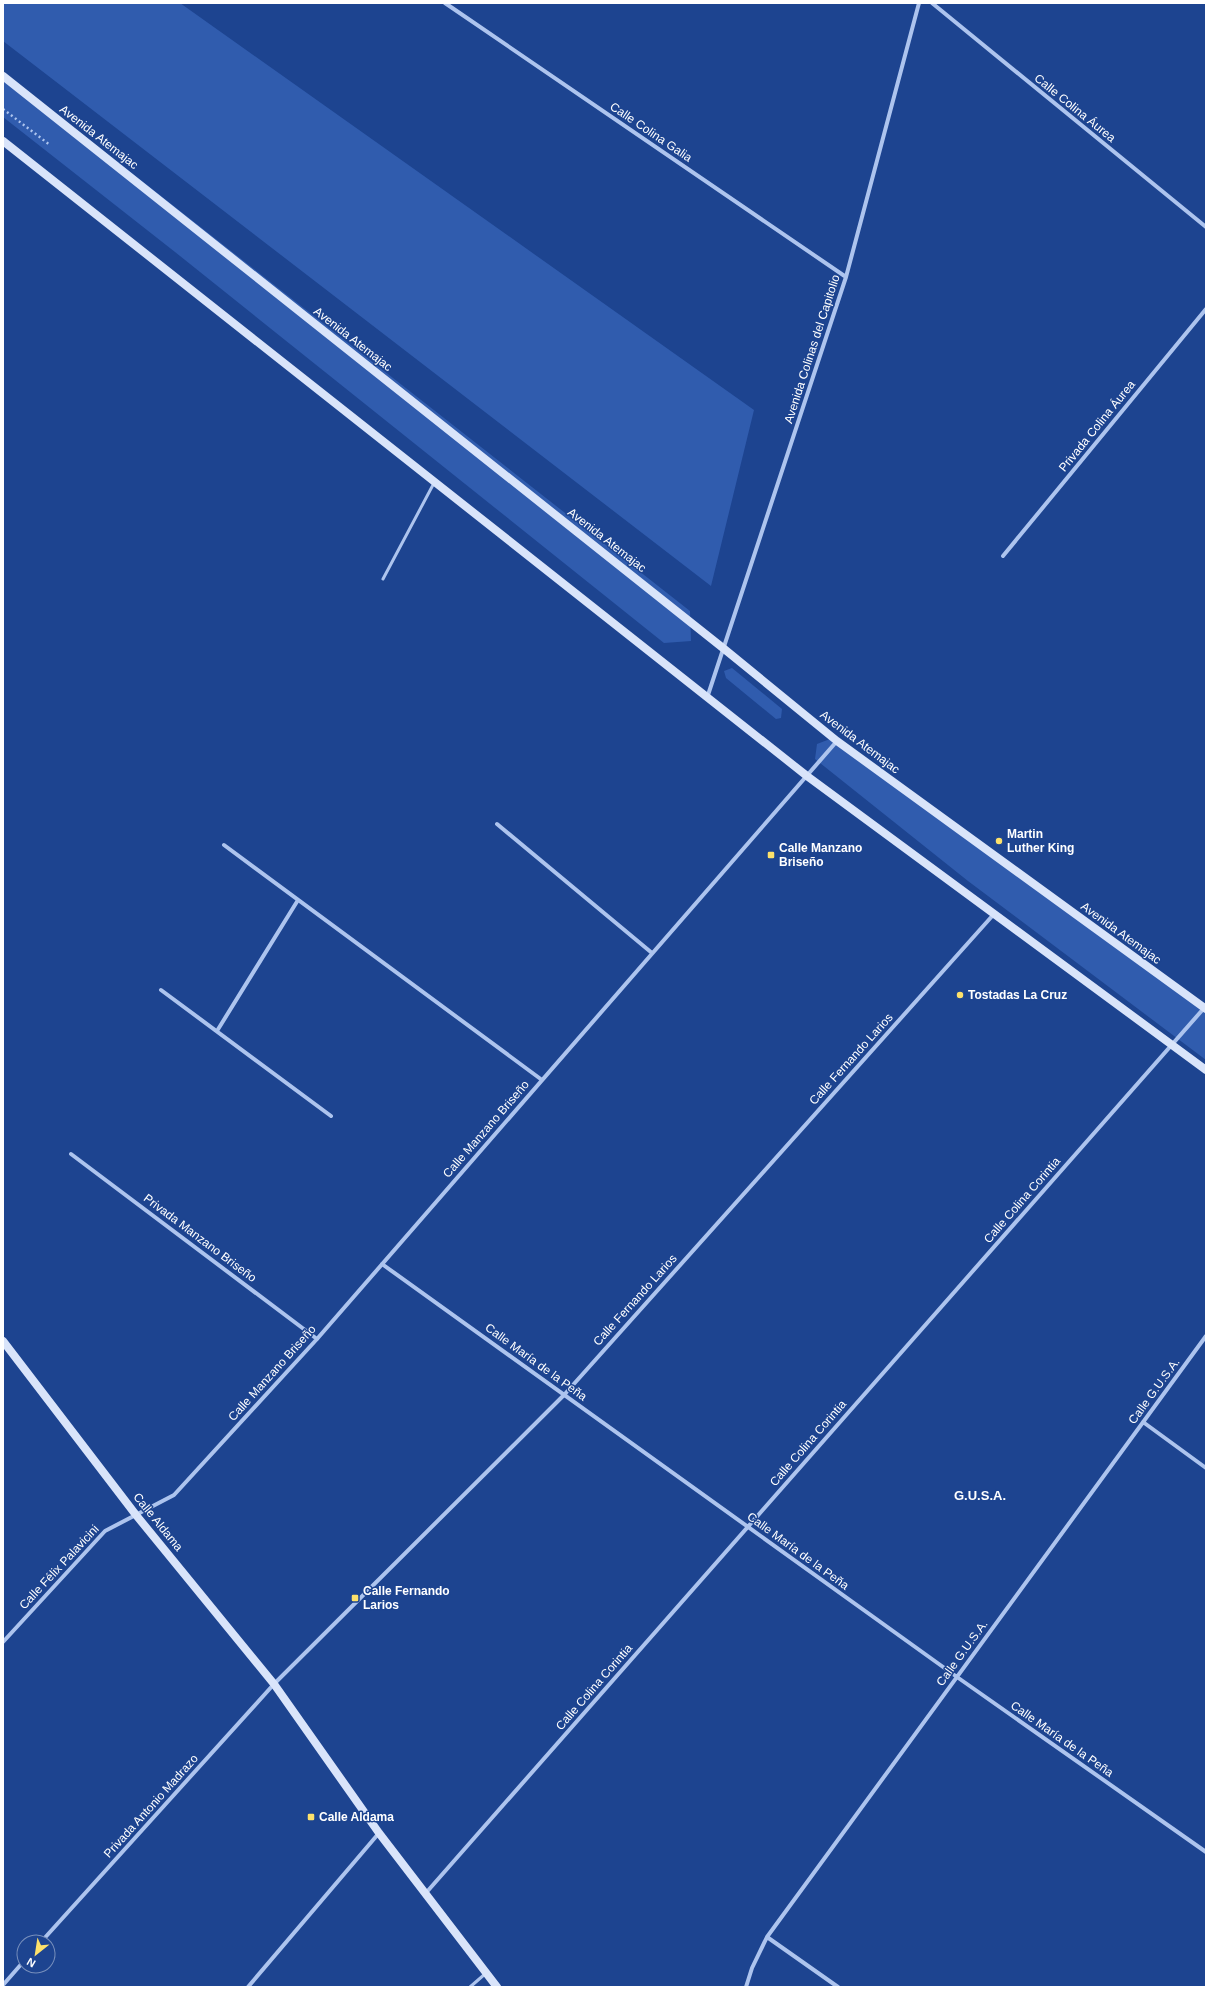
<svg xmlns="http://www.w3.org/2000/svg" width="1209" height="1990" font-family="Helvetica,sans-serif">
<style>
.park{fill:#305cae}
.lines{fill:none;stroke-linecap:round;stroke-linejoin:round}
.path{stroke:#adc4ee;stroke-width:2.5;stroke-dasharray:2 3;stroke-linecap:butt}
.lane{stroke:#adc4ee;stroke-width:3}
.street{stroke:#adc4ee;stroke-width:4}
.secondary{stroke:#d9e4fa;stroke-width:8}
.poi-dot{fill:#fde16b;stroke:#1d4490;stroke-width:1.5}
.labels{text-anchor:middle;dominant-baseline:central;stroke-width:3;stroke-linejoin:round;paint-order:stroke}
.street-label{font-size:12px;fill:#fff;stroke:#1d4490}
.poi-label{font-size:12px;font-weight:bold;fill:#fff;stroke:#1d4490;text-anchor:start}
.neighbourhood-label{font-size:13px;font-weight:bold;fill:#fff;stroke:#1d4490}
</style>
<rect width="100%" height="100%" fill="#1d4490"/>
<path class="park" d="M 3,3 L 180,3 L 754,410 L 711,586 L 3,41 Z
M 3,72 L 690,611 L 691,641 L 664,643 L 175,252 L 3,117 Z
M 732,668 L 782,709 L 781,718 L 776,719 L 726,678 L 724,671 Z
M 830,739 L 1206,1012 L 1206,1060 L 968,881 L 815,759 L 817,744 Z"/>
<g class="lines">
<path class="path" d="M 3,109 L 50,145"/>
<path class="lane" d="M 383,579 L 434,483
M 470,1987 L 485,1974"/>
<path class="street" d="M 445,3 L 846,277
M 932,3 L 1206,227
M 1003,556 L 1206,309
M 707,698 L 846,277 L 919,3
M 497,824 L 652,953
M 224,845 L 542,1080
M 161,990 L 331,1116
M 217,1031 L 298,900
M 71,1154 L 317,1339
M 382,1264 L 957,1677 L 1206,1852
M 1143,1422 L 1206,1468
M 3,1642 L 105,1531 L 174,1495 L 317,1339 L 837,741
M 425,1894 L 1205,1007
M 767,1937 L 838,1987
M 41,1942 L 274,1684 L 564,1395 L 994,914
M 3,1985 L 24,1961
M 248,1987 L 379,1833
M 746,1987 L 752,1968 L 767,1937 L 1206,1336"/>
<path class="secondary" d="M 3,76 L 723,648 L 837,741 L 1206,1009
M 3,141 L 807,776 L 1206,1070
M 3,1341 L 136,1515 L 274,1684 L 379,1833 L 497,1987"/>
</g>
<g class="poi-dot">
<circle cx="999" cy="841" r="4"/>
<rect x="767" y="851" width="8" height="8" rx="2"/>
<circle cx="960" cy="995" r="4"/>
<rect x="351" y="1594" width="8" height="8" rx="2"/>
<rect x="307" y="1813" width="8" height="8" rx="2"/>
</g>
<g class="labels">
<g class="street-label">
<text transform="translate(1075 108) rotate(39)">Calle Colina Áurea</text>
<text transform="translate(651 132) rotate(34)">Calle Colina Galia</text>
<text transform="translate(99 137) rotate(38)">Avenida Atemajac</text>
<text transform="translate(353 339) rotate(38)">Avenida Atemajac</text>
<text transform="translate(812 349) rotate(-72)">Avenida Colinas del Capitolio</text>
<text transform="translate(1097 426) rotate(-51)">Privada Colina Áurea</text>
<text transform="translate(607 540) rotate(38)">Avenida Atemajac</text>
<text transform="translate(860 742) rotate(37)">Avenida Atemajac</text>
<text transform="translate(1121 933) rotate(36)">Avenida Atemajac</text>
<text transform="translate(851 1059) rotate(-48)">Calle Fernando Larios</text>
<text transform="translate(486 1129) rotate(-49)">Calle Manzano Briseño</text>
<text transform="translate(1022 1200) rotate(-49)">Calle Colina Corintia</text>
<text transform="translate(200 1238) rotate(37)">Privada Manzano Briseño</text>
<text transform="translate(635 1300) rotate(-48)">Calle Fernando Larios</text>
<text transform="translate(536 1362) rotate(36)">Calle María de la Peña</text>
<text transform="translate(272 1373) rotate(-48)">Calle Manzano Briseño</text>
<text transform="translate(1154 1391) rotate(-54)">Calle G.U.S.A.</text>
<text transform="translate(808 1443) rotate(-49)">Calle Colina Corintia</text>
<text transform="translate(158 1522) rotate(51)">Calle Aldama</text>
<text transform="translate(798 1551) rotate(36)">Calle María de la Peña</text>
<text transform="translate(59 1567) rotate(-47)">Calle Félix Palavicini</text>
<text transform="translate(962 1653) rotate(-54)">Calle G.U.S.A.</text>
<text transform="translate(594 1687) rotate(-49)">Calle Colina Corintia</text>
<text transform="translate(1062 1739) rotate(35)">Calle María de la Peña</text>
<text transform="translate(151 1806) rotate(-48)">Privada Antonio Madrazo</text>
</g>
<g class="poi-label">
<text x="1007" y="834">Martin<tspan x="1007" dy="14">Luther King</tspan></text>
<text x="779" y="848">Calle Manzano<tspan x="779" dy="14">Briseño</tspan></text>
<text x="968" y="995">Tostadas La Cruz</text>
<text x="363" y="1591">Calle Fernando<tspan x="363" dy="14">Larios</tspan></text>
<text x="319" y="1817">Calle Aldama</text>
</g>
<g class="neighbourhood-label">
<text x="980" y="1495">G.U.S.A.</text>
</g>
</g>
<rect width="1209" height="1990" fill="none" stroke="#ffffff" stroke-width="8"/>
<g transform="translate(36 1954) rotate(210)"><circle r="19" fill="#1d4490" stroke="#778fbc"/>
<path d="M0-3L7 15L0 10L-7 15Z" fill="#fde16b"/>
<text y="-6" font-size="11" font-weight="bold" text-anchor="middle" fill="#ffffff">N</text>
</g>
</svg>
